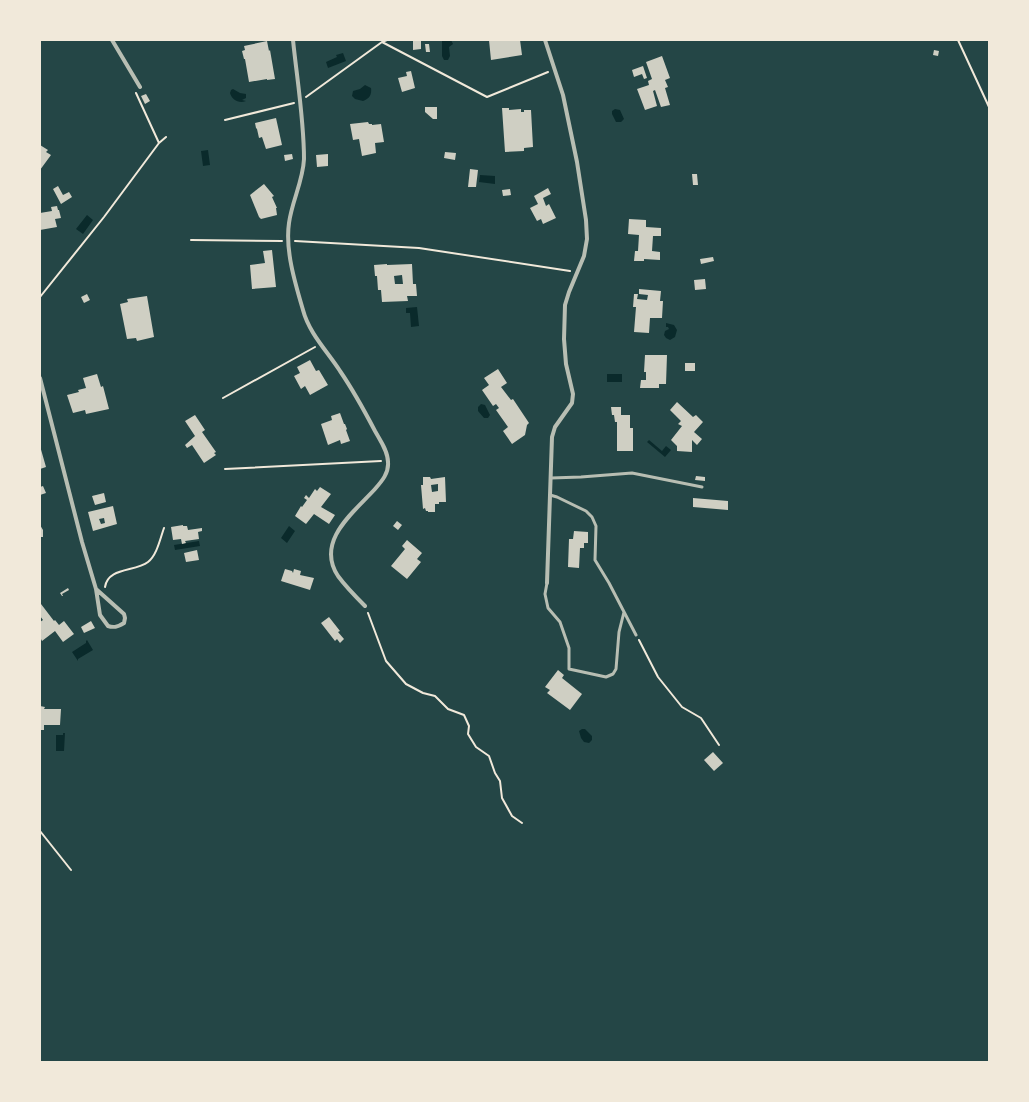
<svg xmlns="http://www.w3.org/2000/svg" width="1029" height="1102" font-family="'Work Sans',sans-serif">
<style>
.green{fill:#244646}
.water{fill:#0a2a2b}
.building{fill:#cfcfc3;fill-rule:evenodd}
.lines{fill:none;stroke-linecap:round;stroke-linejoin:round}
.path{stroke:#f1e9da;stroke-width:2}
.service{stroke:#b8beb3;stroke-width:3}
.minor{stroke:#b8beb3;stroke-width:4}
</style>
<rect width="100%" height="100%" fill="#0f3d3e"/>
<path class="green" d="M 40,40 L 989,40 L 989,1062 L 40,1062 Z"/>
<path class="water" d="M 451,40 L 453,44 L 449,47 L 450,56 L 448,60 L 444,60 L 442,56 L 442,41 Z
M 343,53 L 346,61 L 328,68 L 326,62 L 337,57 L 336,55 Z
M 365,85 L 371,88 C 372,95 369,99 363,101 L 355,99 L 352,96 L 353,91 L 360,89 Z
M 233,89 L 240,93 L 246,94 L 246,98 L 242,100 L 246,101 C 239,104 232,100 230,93 L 231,90 Z
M 615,109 L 620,110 L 624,119 L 621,122 L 616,122 L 612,114 L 612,111 Z
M 208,150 L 210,165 L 203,166 L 201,151 Z
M 480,175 L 495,176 L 495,184 L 479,182 Z
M 87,215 L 93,220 L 83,234 L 76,229 Z
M 417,307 L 419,326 L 411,327 L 410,313 L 406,313 L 406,308 Z
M 666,323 L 674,325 L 677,330 L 675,337 L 670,340 L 666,338 L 664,335 L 665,331 L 669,329 L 668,327 L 666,327 Z
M 607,374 L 622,374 L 622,382 L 607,382 Z
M 481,404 L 485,405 L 490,415 L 488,418 L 484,418 L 478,411 L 478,407 Z
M 649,440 L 662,451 L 666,446 L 671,450 L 665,457 L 647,442 Z
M 289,526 L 295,531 L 287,543 L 281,538 Z
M 199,541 L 200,546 L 175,550 L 174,545 Z
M 87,640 L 93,650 L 78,659 L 78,661 L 72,652 L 86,643 L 86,641 Z
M 582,729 L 585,729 L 592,736 L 592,740 L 589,743 L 584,742 L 581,738 L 579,731 Z
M 63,733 L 65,733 L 64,751 L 56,751 L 56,735 L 63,735 Z"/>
<path class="building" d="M 489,40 L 520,40 L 522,55 L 491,60 Z
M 267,41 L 269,51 L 270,50 L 275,79 L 267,80 L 267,79 L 249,82 L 245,59 L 244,59 L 242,51 L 245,50 L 244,46 Z
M 413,41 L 421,41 L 421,49 L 413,50 Z
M 425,44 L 429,44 L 430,52 L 426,52 Z
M 934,50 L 939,51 L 938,56 L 933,55 Z
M 662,56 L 670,78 L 665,80 L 668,87 L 665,88 L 670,105 L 661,107 L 655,90 L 653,91 L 657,106 L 645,110 L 637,89 L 649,85 L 648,81 L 652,79 L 646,62 Z
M 643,66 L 647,78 L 644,79 L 642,74 L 634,77 L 632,70 Z
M 411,71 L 415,88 L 402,92 L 398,78 L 407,76 L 406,72 Z
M 146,94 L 150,101 L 145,104 L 141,96 Z
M 425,107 L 437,107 L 437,119 L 433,119 L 425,112 Z
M 502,108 L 509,108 L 509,110 L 521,109 L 521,112 L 524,112 L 524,110 L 531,110 L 533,147 L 524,148 L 524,151 L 505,152 Z
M 276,118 L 282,145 L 266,149 L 262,137 L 259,138 L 257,129 L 256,128 L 255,123 Z
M 368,122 L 369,124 L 372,124 L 372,125 L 381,124 L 384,142 L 375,143 L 376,153 L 362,156 L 359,139 L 353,140 L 350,124 Z
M 40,145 L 48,150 L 46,152 L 51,155 L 40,170 Z
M 445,152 L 456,153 L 455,160 L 444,158 Z
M 292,154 L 293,159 L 285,161 L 284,155 Z
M 328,154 L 328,166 L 317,167 L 316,155 Z
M 470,169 L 478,170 L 476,187 L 468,187 Z
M 692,174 L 697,174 L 698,185 L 693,185 Z
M 264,184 L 274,196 L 272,197 L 277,208 L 276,208 L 277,215 L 261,219 L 259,217 L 250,195 Z
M 58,186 L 63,195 L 69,192 L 72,197 L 61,204 L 53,189 Z
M 548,188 L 551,194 L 543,198 L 546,206 L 549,204 L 556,218 L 543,224 L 541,219 L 537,221 L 530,208 L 538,204 L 534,196 Z
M 510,189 L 511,195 L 503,196 L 502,190 Z
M 57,206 L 58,210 L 59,210 L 61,218 L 55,219 L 57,227 L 40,230 L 40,213 L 52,211 L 51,207 Z
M 629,219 L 646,220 L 646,227 L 661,228 L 661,236 L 653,236 L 652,251 L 660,252 L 660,260 L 644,259 L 644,261 L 634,261 L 635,251 L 638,251 L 639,235 L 628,234 Z
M 272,250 L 276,287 L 252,289 L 250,265 L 265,263 L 263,251 Z
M 713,257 L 714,261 L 701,264 L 700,259 Z
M 387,264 L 387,265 L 412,264 L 413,284 L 416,284 L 417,296 L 407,296 L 408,301 L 382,302 L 381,290 L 378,290 L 377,276 L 375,276 L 374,265 ZM 402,275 L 403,284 L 395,284 L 394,276 Z
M 705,279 L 706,289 L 695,290 L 694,280 Z
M 639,289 L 661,291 L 660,301 L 663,301 L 662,318 L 650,318 L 649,333 L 634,332 L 636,307 L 633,307 L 634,294 L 638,294 L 637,299 L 647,300 L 648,295 L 639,294 Z
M 87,294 L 90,300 L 84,303 L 81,297 Z
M 147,296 L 154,337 L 137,341 L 136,338 L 127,339 L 120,304 L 128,302 L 127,299 Z
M 645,355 L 667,355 L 666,384 L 659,384 L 659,388 L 640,388 L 641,380 L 646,380 L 646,372 L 644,372 Z
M 310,360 L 316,371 L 319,370 L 328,385 L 310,395 L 305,386 L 301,389 L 294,376 L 300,373 L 297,367 Z
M 685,363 L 695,363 L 695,371 L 685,371 Z
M 498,369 L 507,383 L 501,387 L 511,400 L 513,399 L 529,423 L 527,425 L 525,435 L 512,444 L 503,431 L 508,427 L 496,410 L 499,408 L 496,404 L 493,406 L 482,390 L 489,385 L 484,378 Z
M 97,374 L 101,387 L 103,386 L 109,409 L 86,414 L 85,410 L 73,413 L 67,395 L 79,392 L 78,390 L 86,388 L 83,378 Z
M 677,402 L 693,417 L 696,415 L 703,422 L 694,432 L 702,439 L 697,445 L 692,440 L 692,452 L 677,451 L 677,446 L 671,440 L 682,426 L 678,424 L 681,421 L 670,410 Z
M 611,407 L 621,407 L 621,415 L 630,415 L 630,428 L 633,428 L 633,451 L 617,451 L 617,422 L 615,422 L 614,415 L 612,415 Z
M 340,413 L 344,424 L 345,424 L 347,429 L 346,430 L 350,441 L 341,444 L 340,440 L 328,445 L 321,424 L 332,420 L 331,416 Z
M 195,415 L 205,430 L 202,432 L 216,452 L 214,453 L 216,455 L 204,463 L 192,445 L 187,448 L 185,445 L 195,436 L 185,421 Z
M 40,446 L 46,467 L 40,469 Z
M 696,476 L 705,477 L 705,481 L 695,480 Z
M 423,477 L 430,477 L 431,479 L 445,477 L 446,502 L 439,502 L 439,504 L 435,504 L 435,512 L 428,512 L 428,511 L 426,511 L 425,508 L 423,509 L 421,485 L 423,485 ZM 438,484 L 438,491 L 432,492 L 431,485 Z
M 43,486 L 46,493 L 40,495 L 40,487 Z
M 320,487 L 331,494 L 321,507 L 335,515 L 329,524 L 314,514 L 306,524 L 295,516 L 301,506 L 302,507 L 307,500 L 304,498 L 306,495 L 309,498 L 315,489 L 317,491 Z
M 104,493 L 106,502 L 95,505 L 92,496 Z
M 693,498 L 728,501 L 728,510 L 693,507 Z
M 113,506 L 117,524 L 93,531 L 88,512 ZM 104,518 L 105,523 L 101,524 L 99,519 Z
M 397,521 L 402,525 L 398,530 L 393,526 Z
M 40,525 L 43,530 L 43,537 L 40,537 Z
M 183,525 L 183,526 L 187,526 L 188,530 L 202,528 L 202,531 L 198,532 L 199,539 L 185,541 L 186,543 L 182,544 L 181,539 L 173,540 L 171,527 Z
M 574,531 L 588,532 L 588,543 L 584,543 L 584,548 L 580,548 L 579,568 L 568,567 L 569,539 L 573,539 Z
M 407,540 L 422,553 L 417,559 L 421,562 L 407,579 L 391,566 L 405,549 L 402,546 Z
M 197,550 L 199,560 L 186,562 L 184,553 Z
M 285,569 L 292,571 L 293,573 L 294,569 L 301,571 L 300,575 L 314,578 L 310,590 L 281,581 Z
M 68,588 L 69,590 L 62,594 L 63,596 L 62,596 L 60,593 Z
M 40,604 L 41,604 L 54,621 L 55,620 L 59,625 L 64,621 L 74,634 L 63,642 L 55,631 L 42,641 L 40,637 L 40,622 L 43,620 L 40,616 Z
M 329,617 L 340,631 L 338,632 L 344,639 L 340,643 L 337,639 L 335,641 L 321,623 Z
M 91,621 L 95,628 L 84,633 L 81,627 Z
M 558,670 L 564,675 L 562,678 L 582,694 L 570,710 L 547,693 L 550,690 L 545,687 Z
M 40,706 L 45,707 L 44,709 L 61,709 L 60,725 L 44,725 L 44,730 L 40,730 Z
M 713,752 L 723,763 L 714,771 L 704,760 Z"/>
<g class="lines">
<path class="path" d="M 958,40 L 989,107
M 382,42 L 487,97 L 548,72
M 136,93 L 159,143
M 306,97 L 382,42 L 387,40
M 225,120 L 294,103
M 191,240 L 282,241
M 295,241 L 419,248 L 570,271
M 40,297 L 104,217 L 159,143 L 166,137
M 223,398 L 315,347
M 225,469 L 381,461
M 105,587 C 108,567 135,572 148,562 C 157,555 160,539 164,528
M 368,613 L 386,661 L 406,684 L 423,693 L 435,696 L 448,709 L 464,715 L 469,726 L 468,734 L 476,747 L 489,756 L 495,773 L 500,781 L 502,798 L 512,816 L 522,823
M 639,640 L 658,677 L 682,707 L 701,718 L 719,745
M 40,831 L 71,870"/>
<path class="service" d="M 551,478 L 581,477 L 632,473 L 702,487
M 550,495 L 557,497 L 586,511 L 592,517 L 596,526 L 595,560 L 609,583 L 636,635
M 547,583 L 545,594 L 548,608 L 560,622 L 569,648 L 569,669 L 606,677 L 613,674 L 616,669 L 619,632 L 624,612"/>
<path class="minor" d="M 112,40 L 140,87
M 293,40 C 297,79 304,120 304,159 C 303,181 292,201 289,223 C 285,250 295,283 303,310 C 309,333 327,351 340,371 C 353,390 364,410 375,431 C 380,440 388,451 388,462 C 389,473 382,481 375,489 C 354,512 315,541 338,576 C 346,587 356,597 365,606
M 545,40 L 563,95 L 577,162 L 586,220 L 587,239 L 584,256 L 569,292 L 565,305 L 564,339 L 566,364 L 573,394 L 572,403 L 555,427 L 552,437 L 547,583
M 40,378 L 82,542 L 96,589 L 100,615 L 108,626 C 114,628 118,627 124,623 L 125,618 L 124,614 L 96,589"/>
</g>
<rect width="1029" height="1102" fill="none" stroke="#f1e9da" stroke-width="82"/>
</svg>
